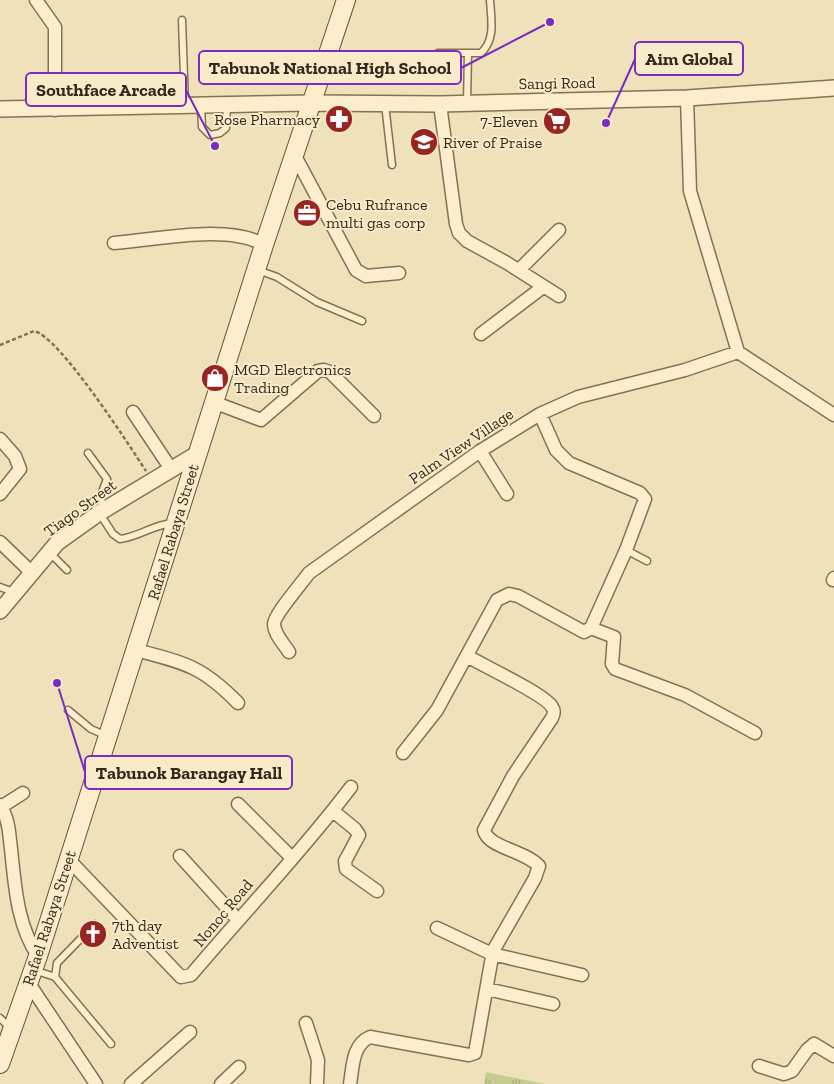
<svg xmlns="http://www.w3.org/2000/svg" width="834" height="1084" font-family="'Zilla Slab',serif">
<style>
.grass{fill:url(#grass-tufts)}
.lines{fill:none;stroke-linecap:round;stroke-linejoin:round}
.service-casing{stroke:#877154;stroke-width:9}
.minor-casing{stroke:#877154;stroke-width:15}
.tertiary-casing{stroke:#877154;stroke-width:18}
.secondary-casing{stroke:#685237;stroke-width:20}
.path{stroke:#877154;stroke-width:2.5;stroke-dasharray:4 2.5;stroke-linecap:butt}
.service{stroke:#faeecd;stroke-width:6}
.minor{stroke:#faeecd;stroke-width:12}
.tertiary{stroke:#faeecd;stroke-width:15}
.secondary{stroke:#faeecd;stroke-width:18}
.labels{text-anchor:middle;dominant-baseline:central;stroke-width:4;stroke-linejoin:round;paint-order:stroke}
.street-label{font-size:16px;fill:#35281a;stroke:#f7ebca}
.poi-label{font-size:16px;fill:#35281a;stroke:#f7ebca;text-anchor:start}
.leader{fill:none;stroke:#7b2cbf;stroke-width:2}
.callout-dot{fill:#7b2cbf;stroke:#f7ebca;stroke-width:2}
.callout{fill:#f7ebca;stroke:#7b2cbf;stroke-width:2}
.callout-label{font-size:18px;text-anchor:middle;font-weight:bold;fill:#35281a}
</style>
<defs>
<pattern id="grass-tufts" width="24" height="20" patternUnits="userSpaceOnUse" patternTransform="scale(1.25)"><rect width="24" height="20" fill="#c4cd8e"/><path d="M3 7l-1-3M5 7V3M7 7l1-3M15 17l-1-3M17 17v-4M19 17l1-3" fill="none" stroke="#a9b07a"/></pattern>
</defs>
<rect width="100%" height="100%" fill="#efe1ba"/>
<path class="grass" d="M 486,1072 L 545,1084 L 484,1084 Z"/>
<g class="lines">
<defs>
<path id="service" d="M 182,20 L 185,105
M 438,53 L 481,53 C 496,39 491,19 490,0
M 467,103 L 468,53
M 385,104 L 392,165
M 201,106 L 202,127 L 210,135 L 220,133 L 226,128 L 227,105
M 258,270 L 277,277 L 317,302 L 362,321
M 88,453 L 107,479 L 100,497 L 104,509
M 100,514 L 113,534 L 120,539 C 139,537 156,523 175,523
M 626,550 L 647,561
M 49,552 L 67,570
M 0,587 L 8,590 L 12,596
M 68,710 L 91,729 L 107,736
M 95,924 L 57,963 L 55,977 L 111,1044
M 34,970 L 55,977
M 0,1018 L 11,1029"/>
<path id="minor" d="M 36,0 L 55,27 L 55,110
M 687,98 L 690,191 L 738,352 L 834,415
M 440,104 L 456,224 L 459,233 L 467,241 L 507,263 L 559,296
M 294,154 L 356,270 L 366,276 L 399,273
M 114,243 C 155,240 229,223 264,245
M 519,270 L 559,230
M 481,334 L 543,287
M 213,402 L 261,420 L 318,371 L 324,370 L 330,372 L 374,416
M 133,412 L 171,469
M 0,439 L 15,456 L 20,469 L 0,494
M 480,451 L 507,494
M 0,542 L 31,572
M 833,580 L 834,578
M 591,628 L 614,637 L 612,664 L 615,669 L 685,695 L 755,733
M 136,650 C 185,663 202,666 238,703
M 289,652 C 284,644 274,634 274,624 C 274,615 302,583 309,573 L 480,451 L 540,414 L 578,397 L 685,370 L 738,352
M 403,753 L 437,710 L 497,600 L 509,594 L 518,596 L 584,632 L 591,628 L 626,550 L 645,499 L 640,493 L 569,463 L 556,450 L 540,414
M 238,804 L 292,858
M 0,805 C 9,819 9,833 11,849 C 15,886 17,925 38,956
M 1,807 L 23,793
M 333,811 L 355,829 L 359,835 L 345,861 L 346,869 L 377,891
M 180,856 L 237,919
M 69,860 L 181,977 L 191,975 C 244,912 302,852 351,787
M 437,928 L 492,954 L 582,975
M 28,982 L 96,1084
M 487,989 L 553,1004
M 306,1023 L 318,1060 L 317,1084
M 759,1066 L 784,1074 L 792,1071 L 807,1050 L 814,1044 L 834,1056
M 131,1084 L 190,1032
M 221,1084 L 239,1067
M 350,1084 C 353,1067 352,1045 370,1037 L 469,1055 L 475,1053 L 493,951 L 535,878 L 539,866 C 524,850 488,848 484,830 L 513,776 L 552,718 C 554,714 555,711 552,707 C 546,695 482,665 467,656"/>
<path id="tertiary" d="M 0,109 L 311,103 L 440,104 L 687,98 L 834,88
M 0,611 L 57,543 L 99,513 L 197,454"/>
<path id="secondary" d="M 0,1064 L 38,956 L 264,245 L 346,0"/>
</defs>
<use href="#service" class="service-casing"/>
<use href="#minor" class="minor-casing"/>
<use href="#tertiary" class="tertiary-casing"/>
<use href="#secondary" class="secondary-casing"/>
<path class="path" d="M 0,345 L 34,331 C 59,336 129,445 146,471"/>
<use href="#service" class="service"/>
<use href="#minor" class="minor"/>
<use href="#tertiary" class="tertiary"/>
<use href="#secondary" class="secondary"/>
</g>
<defs>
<symbol id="pharmacy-disc" viewBox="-11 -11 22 22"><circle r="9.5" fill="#982521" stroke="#f7ebca"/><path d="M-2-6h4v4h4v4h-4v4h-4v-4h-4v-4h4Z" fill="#fff"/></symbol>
<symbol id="supermarket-disc" viewBox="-11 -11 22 22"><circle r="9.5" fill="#982521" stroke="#f7ebca"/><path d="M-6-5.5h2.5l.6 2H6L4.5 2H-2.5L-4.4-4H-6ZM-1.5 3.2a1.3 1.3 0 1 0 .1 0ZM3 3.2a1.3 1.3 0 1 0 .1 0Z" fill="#fff"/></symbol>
<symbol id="school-disc" viewBox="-11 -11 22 22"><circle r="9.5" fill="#982521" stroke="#f7ebca"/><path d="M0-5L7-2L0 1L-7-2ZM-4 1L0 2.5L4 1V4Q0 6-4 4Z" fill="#fff"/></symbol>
<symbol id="office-disc" viewBox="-11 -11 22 22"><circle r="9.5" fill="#982521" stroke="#f7ebca"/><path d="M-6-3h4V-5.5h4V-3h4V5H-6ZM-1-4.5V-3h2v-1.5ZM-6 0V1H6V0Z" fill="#fff"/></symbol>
<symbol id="shop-disc" viewBox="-11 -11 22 22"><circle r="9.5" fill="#982521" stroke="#f7ebca"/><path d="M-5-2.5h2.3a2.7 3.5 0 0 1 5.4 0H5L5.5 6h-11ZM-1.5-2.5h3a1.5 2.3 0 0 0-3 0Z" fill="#fff"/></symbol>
<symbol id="church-disc" viewBox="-11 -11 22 22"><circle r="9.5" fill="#982521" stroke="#f7ebca"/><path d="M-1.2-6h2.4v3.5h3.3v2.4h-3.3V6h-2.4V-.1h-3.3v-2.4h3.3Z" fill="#fff"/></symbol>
</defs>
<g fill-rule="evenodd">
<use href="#pharmacy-disc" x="323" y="103" width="32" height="32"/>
<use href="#supermarket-disc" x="541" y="105" width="32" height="32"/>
<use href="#school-disc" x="408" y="126" width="32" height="32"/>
<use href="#office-disc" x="291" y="197" width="32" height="32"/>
<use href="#shop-disc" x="199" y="362" width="32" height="32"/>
<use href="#church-disc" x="77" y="918" width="32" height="32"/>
</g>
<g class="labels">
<g class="street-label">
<text transform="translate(557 83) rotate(-1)">Sangi Road</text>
<text transform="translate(461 446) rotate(-34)">Palm View Village</text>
<text transform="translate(80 508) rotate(-36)">Tiago Street</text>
<text transform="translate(173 532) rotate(-73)">Rafael Rabaya Street</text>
<text transform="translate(223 913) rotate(-50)">Nonoc Road</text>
<text transform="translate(49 918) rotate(-72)">Rafael Rabaya Street</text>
</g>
<g class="poi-label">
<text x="320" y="119" text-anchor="end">Rose Pharmacy</text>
<text x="538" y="121" text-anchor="end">7-Eleven</text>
<text x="443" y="142">River of Praise</text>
<text x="326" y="204">Cebu Rufrance<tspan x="326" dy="18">multi gas corp</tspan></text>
<text x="234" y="369">MGD Electronics<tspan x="234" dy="18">Trading</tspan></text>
<text x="112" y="925">7th day<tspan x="112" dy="18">Adventist</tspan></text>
</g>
</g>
<path class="leader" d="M606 123L635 59M550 22L461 68M215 146L186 90M57 683L85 772"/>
<g class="callout-dot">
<circle cx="606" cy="123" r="5"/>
<circle cx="550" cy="22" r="5"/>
<circle cx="215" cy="146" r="5"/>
<circle cx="57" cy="683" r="5"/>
</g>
<g class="callout">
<rect x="635" y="42" width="108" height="33" rx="5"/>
<rect x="199" y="51" width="262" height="33" rx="5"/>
<rect x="26" y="73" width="160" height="33" rx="5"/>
<rect x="85" y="756" width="207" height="33" rx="5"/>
</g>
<g class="callout-label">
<text x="689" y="65">Aim Global</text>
<text x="330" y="74">Tabunok National High School</text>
<text x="106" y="96">Southface Arcade</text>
<text x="189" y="779">Tabunok Barangay Hall</text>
</g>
</svg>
